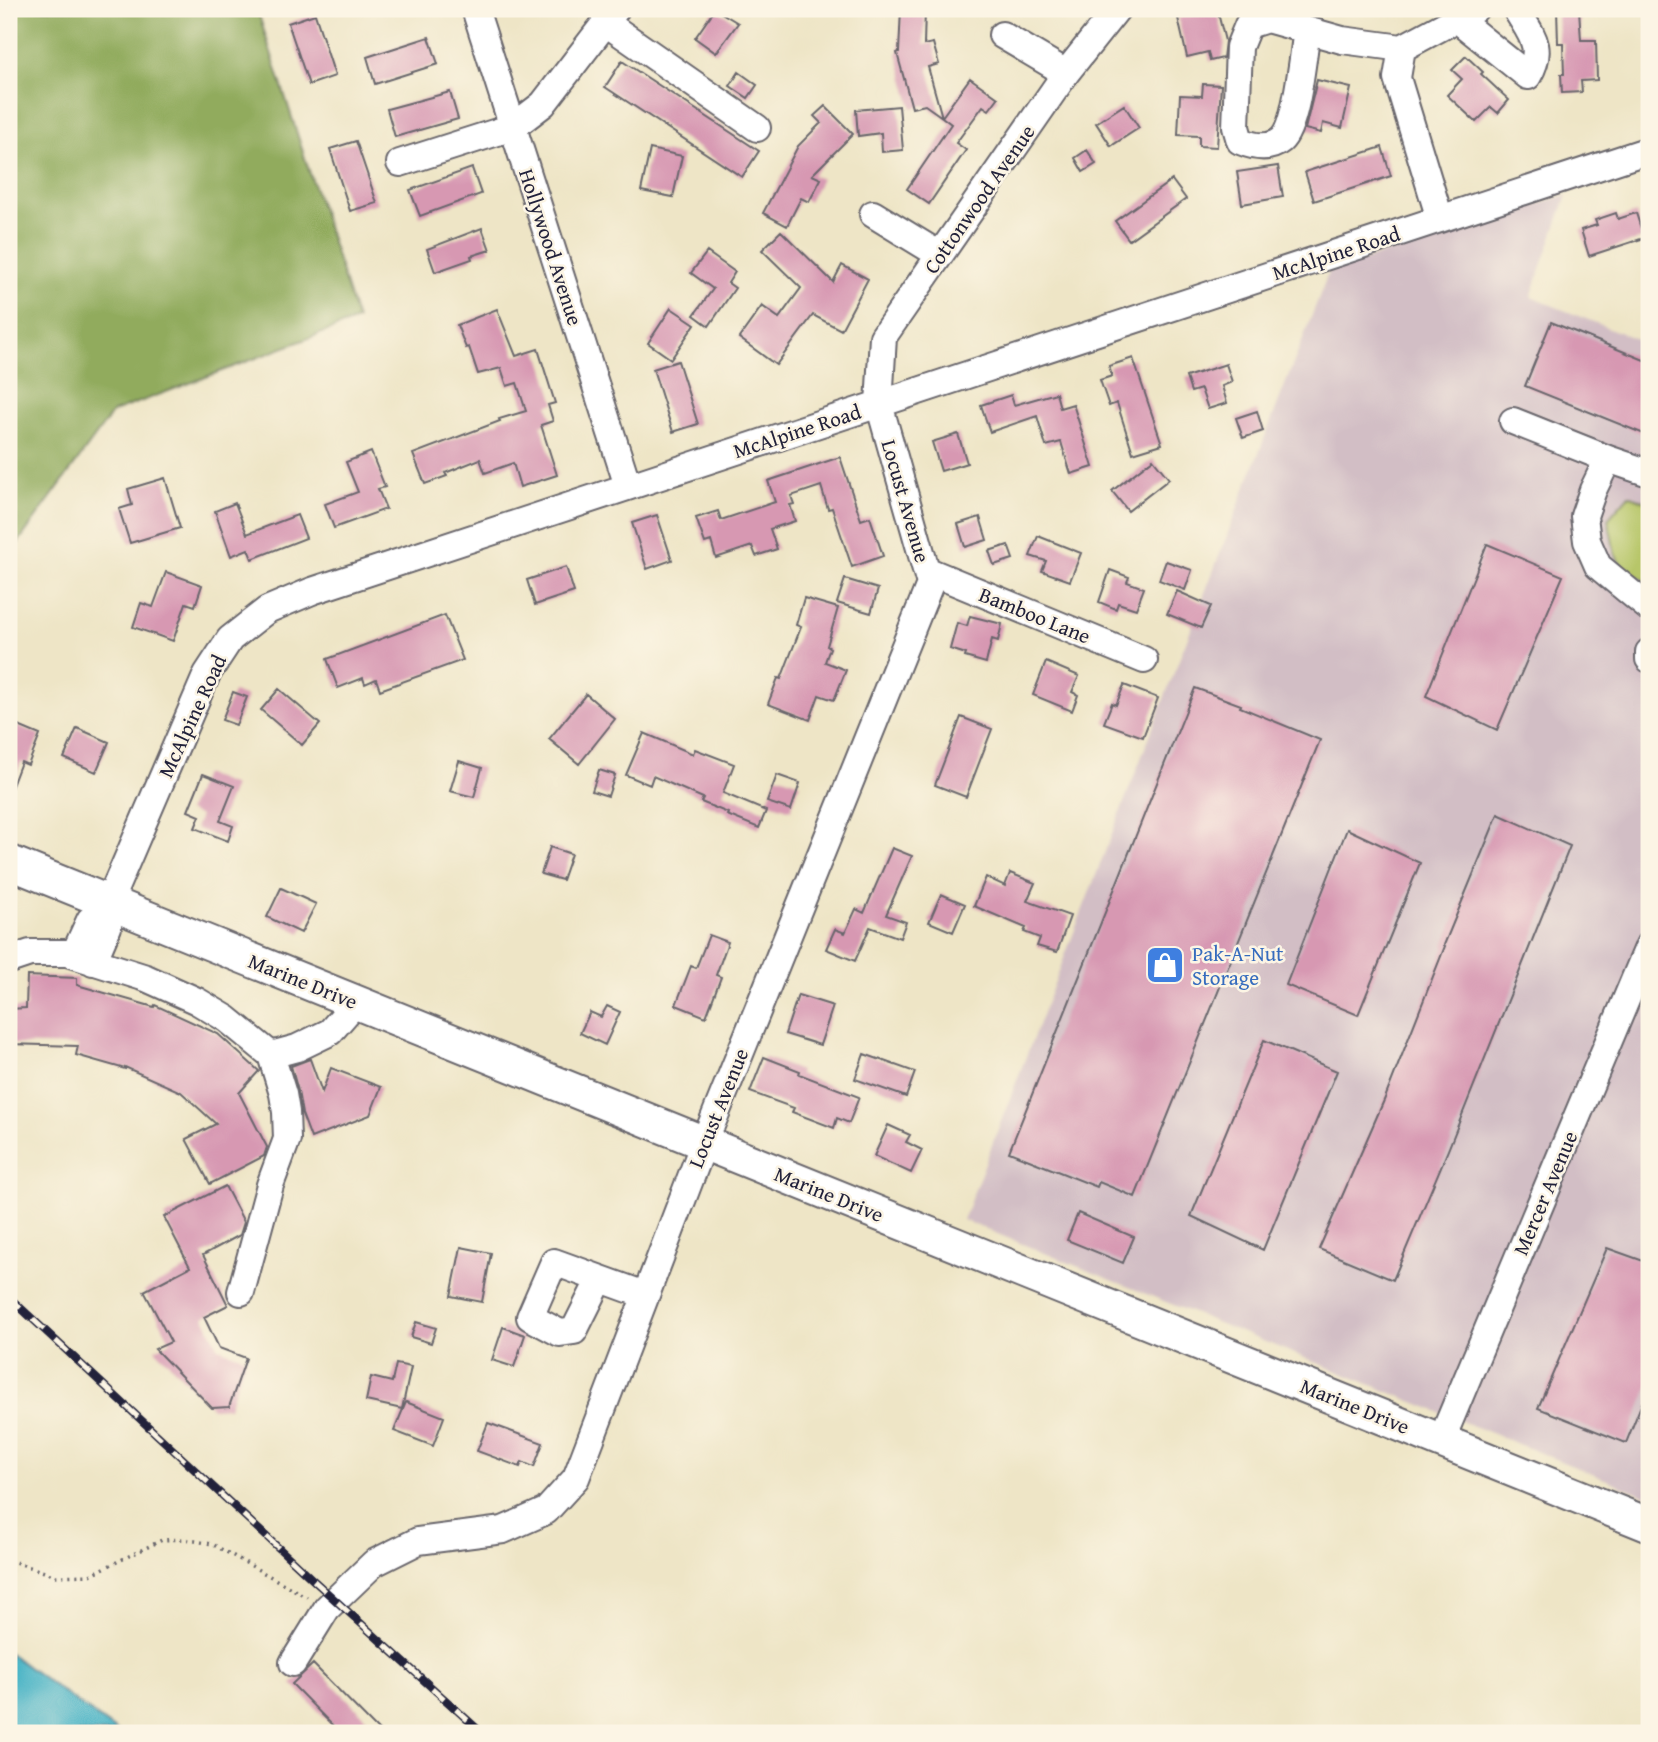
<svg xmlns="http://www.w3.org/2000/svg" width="1658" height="1742" font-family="'Gentium Book Plus',serif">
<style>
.industrial{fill:#d2bec5}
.green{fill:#b7c669;stroke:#6c7452;stroke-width:2}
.forest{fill:#91ab5d;stroke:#5a664c;stroke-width:2}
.water{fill:#49b4c6;stroke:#366b80;stroke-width:2}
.building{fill:#d798b2}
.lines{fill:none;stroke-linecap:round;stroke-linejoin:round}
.minor-casing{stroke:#69666c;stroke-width:30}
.major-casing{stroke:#69666c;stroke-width:37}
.path{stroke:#69666c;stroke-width:3.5;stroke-dasharray:2 5;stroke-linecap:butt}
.minor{stroke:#fff;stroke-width:26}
.major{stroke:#fff;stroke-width:33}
.rail-casing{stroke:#22223b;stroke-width:8}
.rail{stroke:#fcf5e5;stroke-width:5;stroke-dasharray:16;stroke-linecap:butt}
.labels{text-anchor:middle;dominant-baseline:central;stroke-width:5;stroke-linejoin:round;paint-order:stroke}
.street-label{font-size:21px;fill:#22223b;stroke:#fcf5e5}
.shop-label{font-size:21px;fill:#366cbe;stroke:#fcf5e5;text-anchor:start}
</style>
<rect width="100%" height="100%" fill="#fcf5e5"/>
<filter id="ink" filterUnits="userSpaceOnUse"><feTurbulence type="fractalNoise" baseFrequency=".0143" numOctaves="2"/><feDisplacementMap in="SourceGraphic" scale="14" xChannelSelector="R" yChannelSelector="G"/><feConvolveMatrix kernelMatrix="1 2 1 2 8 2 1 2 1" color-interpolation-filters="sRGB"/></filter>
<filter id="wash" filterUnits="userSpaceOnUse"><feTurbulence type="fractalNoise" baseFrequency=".00686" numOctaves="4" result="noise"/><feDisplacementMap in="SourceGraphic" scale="28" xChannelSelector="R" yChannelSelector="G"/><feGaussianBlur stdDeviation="1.57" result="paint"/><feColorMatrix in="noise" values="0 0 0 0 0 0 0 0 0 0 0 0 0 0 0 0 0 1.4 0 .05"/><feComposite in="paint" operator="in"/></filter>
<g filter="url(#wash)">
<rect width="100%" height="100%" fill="#eee5c6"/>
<path class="industrial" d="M 1567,195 L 1531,297 L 1649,344 L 1649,1497 L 963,1220 L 1329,271 Z"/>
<path class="green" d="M 1629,495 L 1649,503 L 1649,583 L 1622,567 L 1615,554 L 1608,519 Z"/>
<path class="forest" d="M 9,9 L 257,9 L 357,320 L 113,412 L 9,555 Z"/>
<path class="water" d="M 9,1653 L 119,1733 L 9,1733 Z"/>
<g id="blocks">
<path class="building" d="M 715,9 L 738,23 L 716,53 L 695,38 Z
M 901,9 L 925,9 L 924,45 L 933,43 L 939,64 L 928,67 L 942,117 L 925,105 L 912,108 L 897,53 L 899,52 Z
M 1198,9 L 1217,9 L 1225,41 L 1223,58 L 1210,61 L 1208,52 L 1187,57 L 1178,18 L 1199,13 Z
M 1557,9 L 1579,9 L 1581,40 L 1596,40 L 1597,80 L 1581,81 L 1582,92 L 1562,93 L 1561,74 L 1564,74 L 1563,43 L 1558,43 Z
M 315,14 L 335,76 L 309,85 L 288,23 Z
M 429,37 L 438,64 L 375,84 L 367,57 Z
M 1466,56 L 1483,72 L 1481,74 L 1509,100 L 1498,113 L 1491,107 L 1476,122 L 1447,95 L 1462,79 L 1452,70 Z
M 622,61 L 759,151 L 742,177 L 605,87 Z
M 739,72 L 757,85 L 748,98 L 730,86 Z
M 970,78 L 998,98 L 989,110 L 983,106 L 956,143 L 966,150 L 929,204 L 907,189 L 951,124 L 942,117 Z
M 1317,80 L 1351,88 L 1342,128 L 1323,123 L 1321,133 L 1305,129 Z
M 1203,84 L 1221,85 L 1217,147 L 1199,146 L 1199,136 L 1178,135 L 1180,95 L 1202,96 Z
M 450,92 L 458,119 L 395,137 L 387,109 Z
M 1124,105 L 1139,128 L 1111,146 L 1096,123 Z
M 825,106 L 853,134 L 812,175 L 821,179 L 809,202 L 801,198 L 787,226 L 763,213 L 798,146 L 821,123 L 814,116 Z
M 899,106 L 903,150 L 882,152 L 881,133 L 858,136 L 856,110 Z
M 356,141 L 377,203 L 350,211 L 330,149 Z
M 1382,147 L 1391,176 L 1314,201 L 1305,172 Z
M 650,149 L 682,156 L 673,197 L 641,191 Z
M 1087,150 L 1096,164 L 1083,172 L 1075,158 Z
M 1278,166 L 1283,197 L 1242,204 L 1237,172 Z
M 472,168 L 481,194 L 420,216 L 410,190 Z
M 1172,180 L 1186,199 L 1129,240 L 1115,221 Z
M 1616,213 L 1618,219 L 1636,213 L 1644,238 L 1589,256 L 1581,230 L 1597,225 L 1595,220 Z
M 482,228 L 490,250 L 471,256 L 472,259 L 435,272 L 427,249 Z
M 781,231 L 833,282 L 842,265 L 868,279 L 841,330 L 813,315 L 776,365 L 739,338 L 762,306 L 779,318 L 801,288 L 762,250 Z
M 707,252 L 735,272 L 728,283 L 735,288 L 709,326 L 694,315 L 713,289 L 691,273 Z
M 671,308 L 695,324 L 671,359 L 648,343 Z
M 497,309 L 516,356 L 538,349 L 555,403 L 548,405 L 553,421 L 541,425 L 557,475 L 520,487 L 513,463 L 485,473 L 480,459 L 445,473 L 447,476 L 425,484 L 413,454 L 500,421 L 499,419 L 526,411 L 517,383 L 507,386 L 501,368 L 478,374 L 469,347 L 466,348 L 457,325 Z
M 1551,322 L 1649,362 L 1649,436 L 1525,386 Z
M 1133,358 L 1162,444 L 1133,453 L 1117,403 L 1109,406 L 1100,380 L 1112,376 L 1109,366 Z
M 678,361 L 698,424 L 673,432 L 653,369 Z
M 1226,364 L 1232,382 L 1222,386 L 1227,403 L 1208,409 L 1201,389 L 1191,392 L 1186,377 Z
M 1056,393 L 1060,408 L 1073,404 L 1093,467 L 1071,474 L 1061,442 L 1046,446 L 1037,416 L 990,432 L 981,405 L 1011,395 L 1014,405 Z
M 1257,411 L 1263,431 L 1243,438 L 1236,418 Z
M 958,434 L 967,463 L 941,471 L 932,442 Z
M 371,452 L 385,487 L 378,489 L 386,509 L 334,528 L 325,504 L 358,492 L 346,462 Z
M 840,457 L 861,520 L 870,517 L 883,556 L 852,567 L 832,508 L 828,509 L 821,486 L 791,496 L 794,504 L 790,505 L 795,521 L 770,529 L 777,549 L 756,556 L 752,546 L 716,558 L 711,541 L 705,543 L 696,518 L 718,511 L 721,520 L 775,502 L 768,481 Z
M 1153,459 L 1169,479 L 1128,511 L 1112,491 Z
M 165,478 L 180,528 L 130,543 L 119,509 L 132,505 L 128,489 Z
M 235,503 L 247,534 L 297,515 L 306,538 L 252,559 L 248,549 L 231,556 L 215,511 Z
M 657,515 L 672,560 L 647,569 L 632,523 Z
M 980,517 L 987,540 L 965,547 L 958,524 Z
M 1038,536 L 1081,553 L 1070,581 L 1042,571 L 1046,561 L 1030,556 Z
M 1487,544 L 1563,576 L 1497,730 L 1426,696 Z
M 1008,545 L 1013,559 L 994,565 L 989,551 Z
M 1166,561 L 1192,570 L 1185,590 L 1159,580 Z
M 566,567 L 574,592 L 535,605 L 527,580 Z
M 1110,570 L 1129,577 L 1127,582 L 1144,588 L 1136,609 L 1118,603 L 1116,609 L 1099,602 Z
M 166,572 L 202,585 L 195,606 L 186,603 L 173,641 L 133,627 L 141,603 L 153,607 Z
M 845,579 L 878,589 L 871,613 L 837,603 Z
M 1177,591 L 1211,606 L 1201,628 L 1167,614 Z
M 804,598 L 838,608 L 827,646 L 830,648 L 825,662 L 846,670 L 834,700 L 819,695 L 810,720 L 768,704 L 778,678 L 781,679 L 801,627 L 796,625 Z
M 445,615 L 463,660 L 380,690 L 376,679 L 365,684 L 363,678 L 338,688 L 327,659 Z
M 970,616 L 1002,624 L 998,641 L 992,639 L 986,663 L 965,657 L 966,654 L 950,649 L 957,623 L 967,626 Z
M 1046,662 L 1079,676 L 1072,692 L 1078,695 L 1072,711 L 1033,695 Z
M 1124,685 L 1158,698 L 1143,737 L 1104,723 L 1112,703 L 1116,705 Z
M 1195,688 L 1241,705 L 1240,707 L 1320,740 L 1135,1197 L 1099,1182 L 1097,1187 L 1009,1152 Z
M 279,689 L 320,724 L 302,745 L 261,710 Z
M 233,692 L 247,697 L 236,725 L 222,720 Z
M 586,694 L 615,719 L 579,764 L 549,739 Z
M 961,717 L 992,729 L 966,797 L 935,785 Z
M 9,722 L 40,735 L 28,765 L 21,762 L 10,791 Z
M 77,728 L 109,742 L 96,772 L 64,758 Z
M 644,733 L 693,754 L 695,749 L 734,764 L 723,793 L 766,811 L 759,828 L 727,815 L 728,813 L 701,802 L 703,798 L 653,776 L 650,785 L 626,775 Z
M 459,761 L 482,768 L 474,797 L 450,791 Z
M 599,770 L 615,775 L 608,796 L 592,791 Z
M 203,774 L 234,786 L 220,821 L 233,826 L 228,841 L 195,828 L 200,816 L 188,811 Z
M 777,775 L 800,783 L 791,810 L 767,802 Z
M 1498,814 L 1570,846 L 1448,1150 L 1393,1280 L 1319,1249 L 1385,1098 L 1445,946 L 1444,945 Z
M 1347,829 L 1420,863 L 1358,1015 L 1286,985 Z
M 550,847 L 571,854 L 562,880 L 541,874 Z
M 892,848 L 912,856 L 886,915 L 906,922 L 900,938 L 870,927 L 855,961 L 826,949 L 835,929 L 845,933 L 856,909 L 864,913 Z
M 1010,873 L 1035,883 L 1027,901 L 1070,916 L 1057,952 L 1037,946 L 1040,938 L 1024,932 L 1026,928 L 974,906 L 986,877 L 1005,886 Z
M 281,888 L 316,904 L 301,933 L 267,917 Z
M 941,894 L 965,904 L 953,932 L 929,922 Z
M 709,935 L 728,942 L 716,975 L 721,977 L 706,1017 L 676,1005 L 691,966 L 696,968 Z
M 27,976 L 77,978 L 77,985 L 154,1007 L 155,1005 L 218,1034 L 259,1071 L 239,1093 L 267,1147 L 264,1156 L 210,1184 L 186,1139 L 216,1124 L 181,1092 L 125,1067 L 125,1069 L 76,1055 L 78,1046 L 9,1044 L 9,1009 L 26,1008 Z
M 798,995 L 833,1006 L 820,1045 L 785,1034 Z
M 607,1006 L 620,1012 L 605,1045 L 580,1033 L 590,1012 L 601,1017 Z
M 1264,1040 L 1337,1071 L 1263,1250 L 1191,1216 Z
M 864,1054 L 915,1072 L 906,1097 L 855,1079 Z
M 764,1057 L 800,1071 L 799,1074 L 859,1097 L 849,1123 L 837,1118 L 834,1128 L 792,1112 L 794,1108 L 750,1092 Z
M 310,1059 L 322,1092 L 331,1068 L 381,1087 L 370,1115 L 311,1138 L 302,1114 L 298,1091 L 291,1066 Z
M 888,1125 L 910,1135 L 906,1142 L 922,1150 L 911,1173 L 874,1156 Z
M 225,1186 L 244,1222 L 240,1235 L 203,1255 L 228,1305 L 204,1317 L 219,1348 L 246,1358 L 229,1407 L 212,1408 L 155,1349 L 171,1342 L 144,1291 L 190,1267 L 164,1217 Z
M 1078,1213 L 1134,1237 L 1123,1263 L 1067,1240 Z
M 461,1247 L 491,1253 L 482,1302 L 451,1296 Z
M 1607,1248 L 1649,1263 L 1649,1385 L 1626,1443 L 1538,1408 Z
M 416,1322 L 436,1328 L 431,1343 L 411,1337 Z
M 503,1327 L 525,1335 L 514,1367 L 492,1360 Z
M 396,1364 L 411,1367 L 402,1409 L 366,1401 L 371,1377 L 392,1382 Z
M 406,1402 L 444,1417 L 433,1446 L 394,1431 Z
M 488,1423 L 543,1443 L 534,1467 L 522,1462 L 520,1467 L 477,1451 Z
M 313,1664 L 381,1733 L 340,1733 L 292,1684 Z"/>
</g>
</g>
<g filter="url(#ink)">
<use href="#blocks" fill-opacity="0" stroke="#69666c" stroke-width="2"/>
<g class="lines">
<defs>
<path id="minor" d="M 475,9 L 628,486
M 1457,19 L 1528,76 C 1545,47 1531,35 1516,9
M 606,23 L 757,128
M 1307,30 C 1303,54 1297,126 1281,140 C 1269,150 1252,146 1240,141 L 1236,127 L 1239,47 L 1248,25 L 1267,19 L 1342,40 L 1402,48
M 1002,35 L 1066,73
M 400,163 L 513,127 L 543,104 L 616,9
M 873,214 L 940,255
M 1440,219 L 1397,78 L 1402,48 L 1475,9
M 1513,421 L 1608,459
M 1649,473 L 1608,459 L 1593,490 L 1584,516 L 1587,541 L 1598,566 L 1649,608
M 926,570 L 1144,660
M 1649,652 L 1649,659
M 74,955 L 90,920 L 103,915 L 109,902 L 207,674 L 230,639 L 267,610 L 312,591 L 1649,150
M 9,960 L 30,953 L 67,953 L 146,978 L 197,1001 L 227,1019 L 271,1055 L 297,1048 L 330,1032 L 356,1002
M 93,962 L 108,927 L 103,915
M 600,1279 L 574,1331 L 560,1333 L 530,1317 L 554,1262 L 645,1295
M 241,1292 L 270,1185 L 287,1139 L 286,1112 L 283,1094 L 271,1055
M 1441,1441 L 1649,945
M 293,1663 L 327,1608 L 374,1563 L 418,1541 L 503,1530 L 546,1511 L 576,1478 L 704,1143 L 930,584 L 879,404 L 883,337 L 1066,73 L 1117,9"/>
<path id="major" d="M 9,862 L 1649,1525"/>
</defs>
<use href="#minor" class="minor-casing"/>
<use href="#major" class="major-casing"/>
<path class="path" d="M 9,1560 L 56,1576 L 90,1575 L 162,1540 L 184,1539 L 212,1544 L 307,1597"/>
<use href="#minor" class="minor"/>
<use href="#major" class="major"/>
<defs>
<path id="rail" d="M 9,1297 L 312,1579 L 482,1733"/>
</defs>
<use href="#rail" class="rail-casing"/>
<use href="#rail" class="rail"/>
</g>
</g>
<defs>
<symbol id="shop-square" viewBox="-11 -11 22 22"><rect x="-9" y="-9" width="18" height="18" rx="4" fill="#3f7fe0" stroke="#fcf5e5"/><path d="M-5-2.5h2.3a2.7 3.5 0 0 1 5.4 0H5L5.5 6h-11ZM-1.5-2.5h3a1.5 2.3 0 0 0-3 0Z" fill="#fff"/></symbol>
</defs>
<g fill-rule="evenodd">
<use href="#shop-square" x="1143" y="943" width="44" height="44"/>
</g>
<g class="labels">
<g class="street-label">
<text transform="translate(979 199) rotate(-55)">Cottonwood Avenue</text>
<text transform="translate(551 247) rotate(72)">Hollywood Avenue</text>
<text transform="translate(1336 253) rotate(-18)">McAlpine Road</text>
<text transform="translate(797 431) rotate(-18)">McAlpine Road</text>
<text transform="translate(906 501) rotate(74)">Locust Avenue</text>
<text transform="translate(1035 615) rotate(22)">Bamboo Lane</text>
<text transform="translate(192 716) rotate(-65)">McAlpine Road</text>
<text transform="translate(303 981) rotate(22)">Marine Drive</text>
<text transform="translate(718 1108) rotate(-68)">Locust Avenue</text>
<text transform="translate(1545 1193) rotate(-67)">Mercer Avenue</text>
<text transform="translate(829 1194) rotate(22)">Marine Drive</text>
<text transform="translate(1355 1406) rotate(22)">Marine Drive</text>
</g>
<g class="shop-label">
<text x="1192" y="953">Pak-A-Nut<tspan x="1192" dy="24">Storage</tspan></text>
</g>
</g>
<rect width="1658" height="1742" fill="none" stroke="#fcf5e5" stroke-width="35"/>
</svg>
